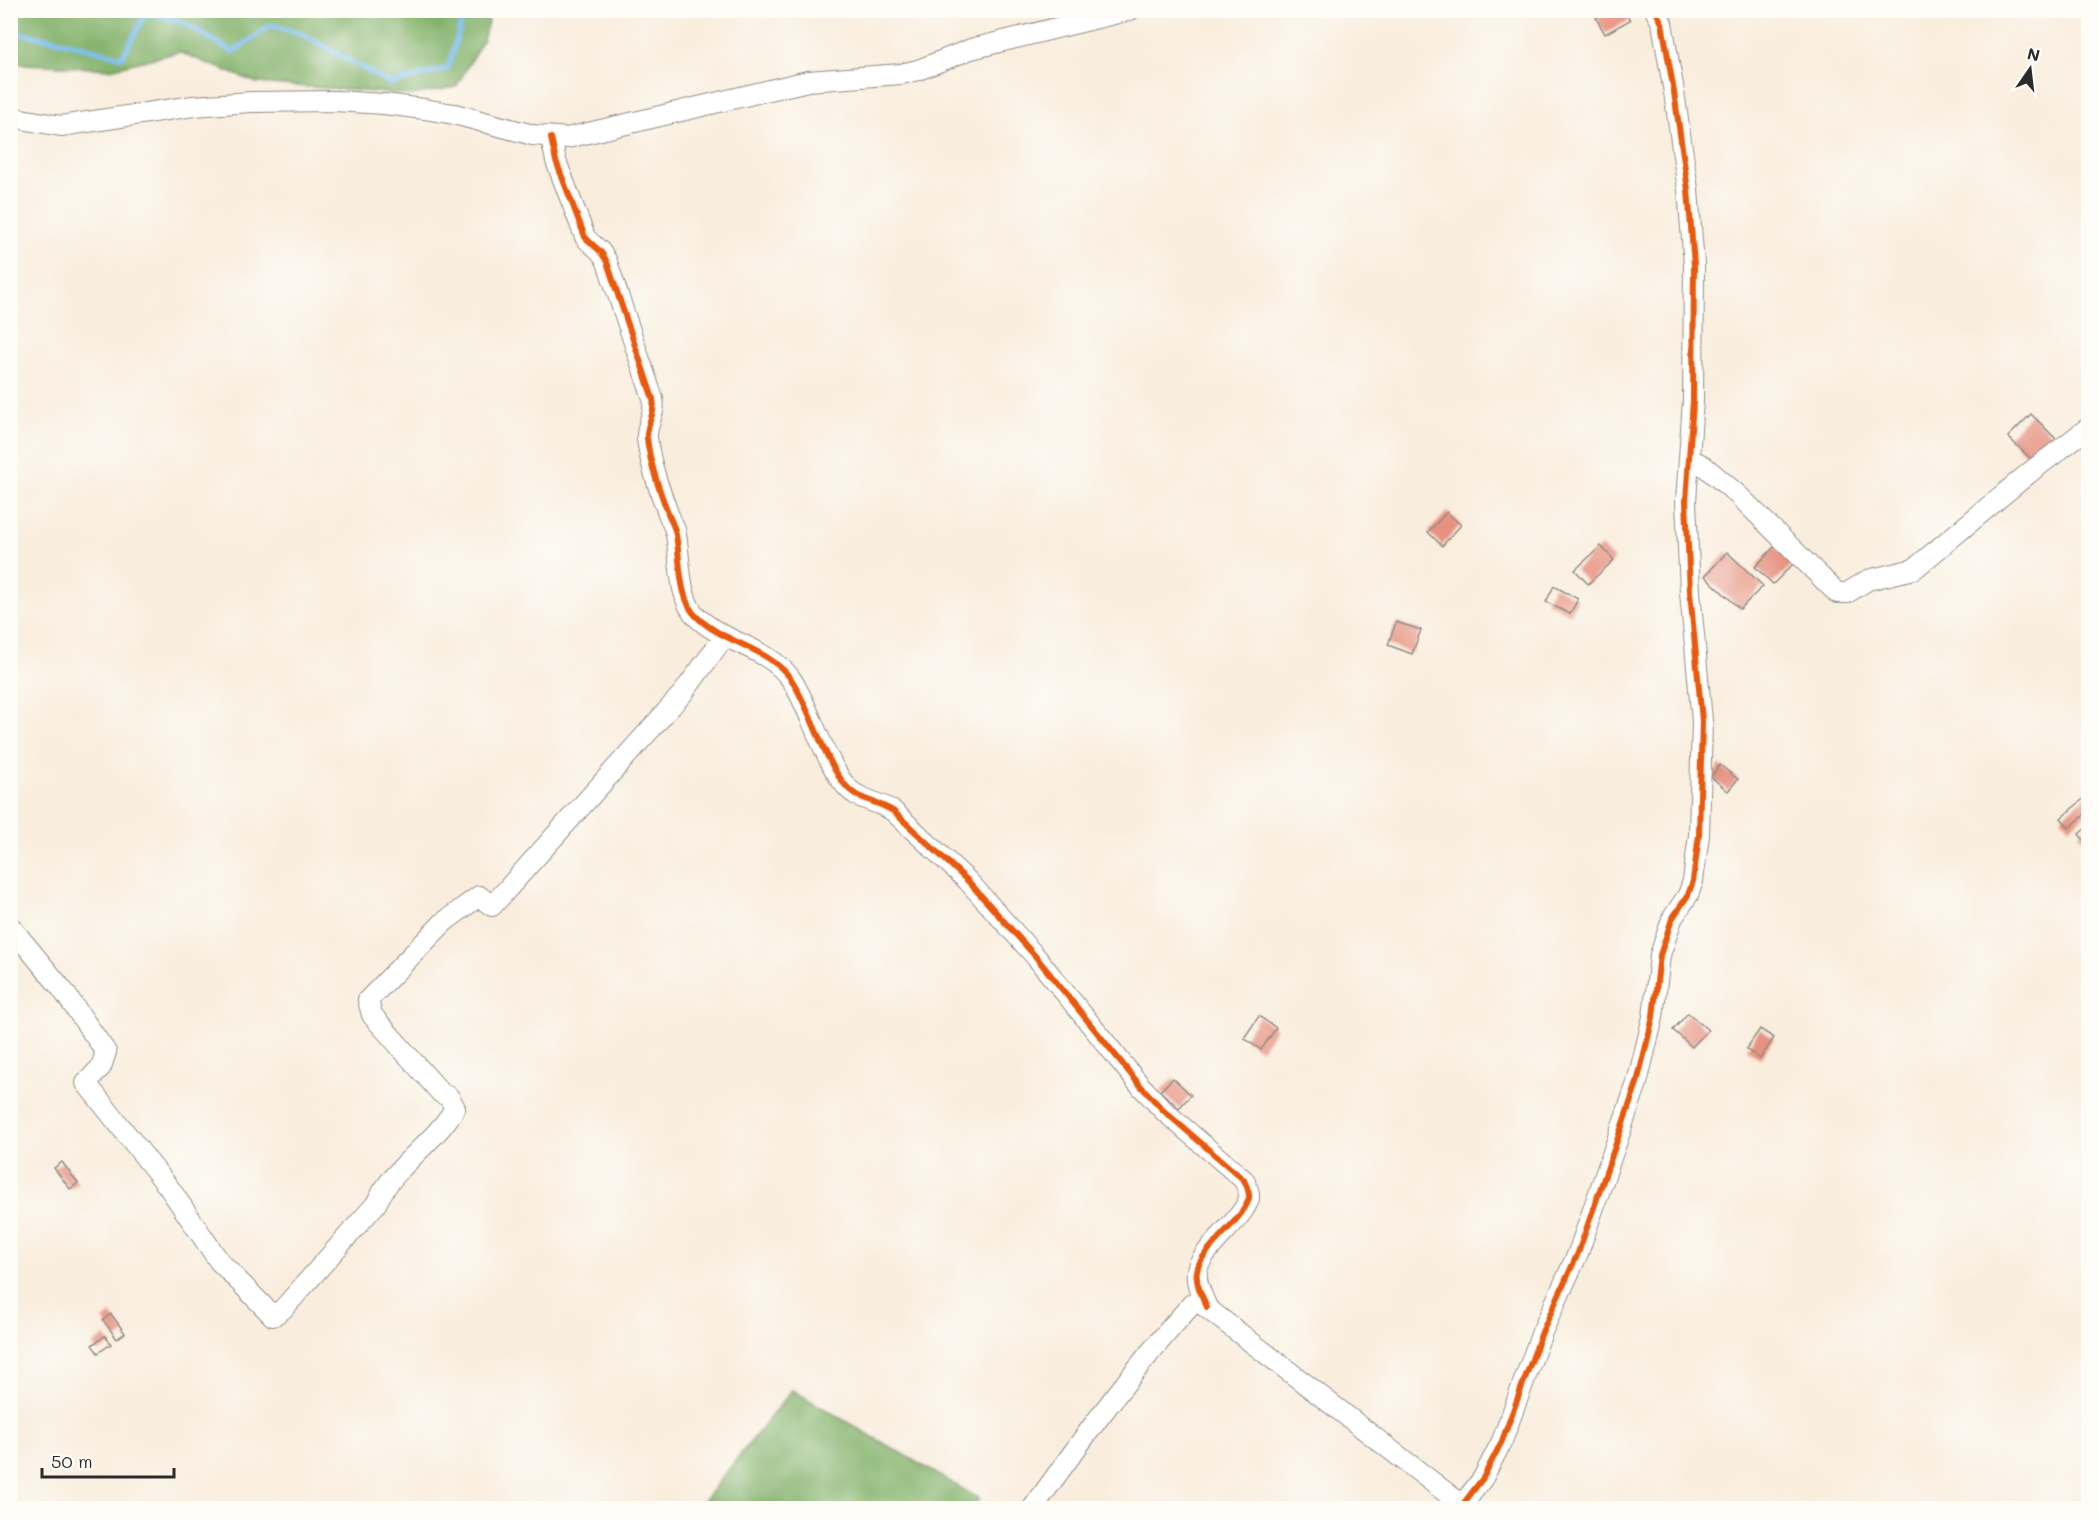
<svg xmlns="http://www.w3.org/2000/svg" width="2099" height="1519" font-family="Mali,sans-serif">
<style>
.forest{fill:#84b26c;stroke:#586e4c;stroke-width:1.5}
.lines{fill:none;stroke-linecap:round;stroke-linejoin:round}
.stream{stroke:#79bdef;stroke-width:5}
.building{fill:#e79281}
.minor-casing{stroke:#928c84;stroke-width:22}
.minor{stroke:#fff;stroke-width:20}
.cycleway-casing{stroke:#fdfcf7;stroke-width:10}
.cycleway{stroke:#e8590c;stroke-width:6}
</style>
<rect width="100%" height="100%" fill="#fdfcf7"/>
<filter id="ink" filterUnits="userSpaceOnUse"><feTurbulence type="fractalNoise" baseFrequency=".0167" numOctaves="2"/><feDisplacementMap in="SourceGraphic" scale="12" xChannelSelector="R" yChannelSelector="G"/><feConvolveMatrix kernelMatrix="1 2 1 2 8 2 1 2 1" color-interpolation-filters="sRGB"/></filter>
<filter id="wash" filterUnits="userSpaceOnUse"><feTurbulence type="fractalNoise" baseFrequency=".008" numOctaves="4" result="noise"/><feDisplacementMap in="SourceGraphic" scale="24" xChannelSelector="R" yChannelSelector="G"/><feGaussianBlur stdDeviation="1.35" result="paint"/><feColorMatrix in="noise" values="0 0 0 0 0 0 0 0 0 0 0 0 0 0 0 0 0 1.4 0 .05"/><feComposite in="paint" operator="in"/></filter>
<g filter="url(#wash)">
<rect width="100%" height="100%" fill="#f9eddd"/>
<path class="forest" d="M 10,11 L 11,10 L 491,11 L 483,40 L 456,87 L 412,95 L 257,83 L 179,52 L 110,69 L 11,63 Z
M 792,1390 L 980,1499 L 972,1508 L 698,1508 Z"/>
<g class="lines">
<path class="stream" d="M 10,32 L 52,39 L 122,57 L 147,12 L 184,23 L 233,52 L 271,25 L 302,34 L 391,84 L 448,68 L 465,10"/>
</g>
<g id="blocks">
<path class="building" d="M 1609,10 L 1624,10 L 1630,20 L 1605,34 L 1596,18 Z
M 2031,414 L 2056,439 L 2034,462 L 2008,437 Z
M 1447,512 L 1461,525 L 1442,546 L 1428,532 Z
M 1601,546 L 1614,560 L 1588,584 L 1575,570 Z
M 1775,546 L 1793,564 L 1773,584 L 1755,567 Z
M 1727,552 L 1763,586 L 1740,609 L 1705,576 Z
M 1554,586 L 1578,599 L 1570,614 L 1546,602 Z
M 1396,622 L 1421,630 L 1412,654 L 1388,645 Z
M 1720,765 L 1738,779 L 1728,791 L 1711,777 Z
M 2088,795 L 2088,812 L 2069,828 L 2061,818 Z
M 2088,826 L 2088,845 L 2079,834 Z
M 1688,1013 L 1708,1030 L 1692,1047 L 1673,1030 Z
M 1259,1016 L 1276,1028 L 1261,1050 L 1244,1038 Z
M 1760,1029 L 1774,1038 L 1760,1059 L 1746,1049 Z
M 1173,1078 L 1191,1095 L 1179,1108 L 1160,1091 Z
M 62,1162 L 78,1183 L 70,1189 L 54,1168 Z
M 111,1314 L 125,1333 L 117,1339 L 103,1320 Z
M 105,1336 L 111,1344 L 98,1353 L 92,1345 Z"/>
</g>
</g>
<g filter="url(#ink)">
<use href="#blocks" fill-opacity="0" stroke="#928c84" stroke-width="1.5"/>
<g class="lines">
<defs>
<path id="minor" d="M 10,117 L 61,126 L 193,106 L 251,102 L 335,101 L 384,104 L 424,109 L 454,114 L 533,135 L 567,138 L 808,81 L 901,74 L 918,70 L 971,49 L 1130,10
M 551,138 L 556,161 L 585,237 C 595,249 599,246 607,262 L 653,399 C 656,415 646,423 647,438 C 650,464 659,489 668,513 C 670,519 673,524 675,530 C 681,554 677,599 697,617 C 725,644 768,647 791,679 C 810,706 829,778 855,794 C 867,801 880,803 893,811 L 968,881 L 1036,957 L 1138,1083 L 1164,1111 L 1244,1180 C 1246,1185 1250,1192 1249,1198 C 1244,1220 1200,1249 1197,1271 C 1195,1283 1202,1296 1207,1307
M 1689,458 L 1704,466 L 1738,495 L 1837,593 L 1847,593 L 1868,580 L 1914,569 L 2029,473 L 2088,428
M 10,926 L 62,989 L 106,1052 L 101,1067 L 86,1083 L 170,1189 L 219,1261 L 273,1316 L 283,1309 L 376,1204 C 394,1165 434,1144 455,1108 L 449,1097 L 441,1093 L 372,1015 L 368,1000 L 444,922 L 479,896 L 492,906 L 683,693 L 724,637
M 1033,1508 C 1083,1438 1134,1368 1192,1304 L 1199,1302 L 1466,1508
M 1460,1508 L 1483,1478 L 1502,1441 L 1542,1332 L 1578,1253 L 1637,1083 L 1653,1017 L 1660,955 L 1672,919 L 1688,895 L 1693,881 L 1699,835 L 1702,721 L 1690,592 L 1686,501 L 1693,401 L 1694,265 L 1688,190 L 1674,92 L 1662,23 L 1655,10"/>
</defs>
<use href="#minor" class="minor-casing"/>
<use href="#minor" class="minor"/>
<defs>
<path id="cycleway" d="M 551,138 L 556,161 L 585,237 C 595,249 599,246 607,262 L 653,399 C 656,415 646,423 647,438 C 650,464 659,489 668,513 C 670,519 673,524 675,530 C 681,554 677,599 697,617 C 725,644 768,647 791,679 C 810,706 829,778 855,794 C 867,801 880,803 893,811 L 968,881 L 1036,957 L 1138,1083 L 1164,1111 L 1244,1180 C 1246,1185 1250,1192 1249,1198 C 1244,1220 1200,1249 1197,1271 C 1195,1283 1202,1296 1207,1307
M 1460,1508 L 1483,1478 L 1502,1441 L 1542,1332 L 1578,1253 L 1637,1083 L 1653,1017 L 1660,955 L 1672,919 L 1688,895 L 1693,881 L 1699,835 L 1702,721 L 1690,592 L 1686,501 L 1693,401 L 1694,265 L 1688,190 L 1674,92 L 1662,23 L 1655,10"/>
</defs>
<use href="#cycleway" class="cycleway-casing"/>
<use href="#cycleway" class="cycleway"/>
</g>
</g>
<rect width="2099" height="1519" fill="none" stroke="#fdfcf7" stroke-width="36"/>
<g transform="translate(2030 69) rotate(14)" stroke="#fdfcf7" stroke-width="4.5" paint-order="stroke">
<path d="M0-4.5L10 22L0 15L-10 22Z" fill="#2b2b2b"/>
<text y="-9" font-size="16" font-weight="bold" text-anchor="middle" fill="#2b2b2b">N</text>
</g>
<path d="M42 1468v9h132v-9" fill="none" stroke="#2b2b2b" stroke-width="3"/>
<text x="51" y="1468" font-size="18" fill="#2b2b2b" stroke="#fdfcf7" stroke-width="4.5" paint-order="stroke">50 m</text>
</svg>
